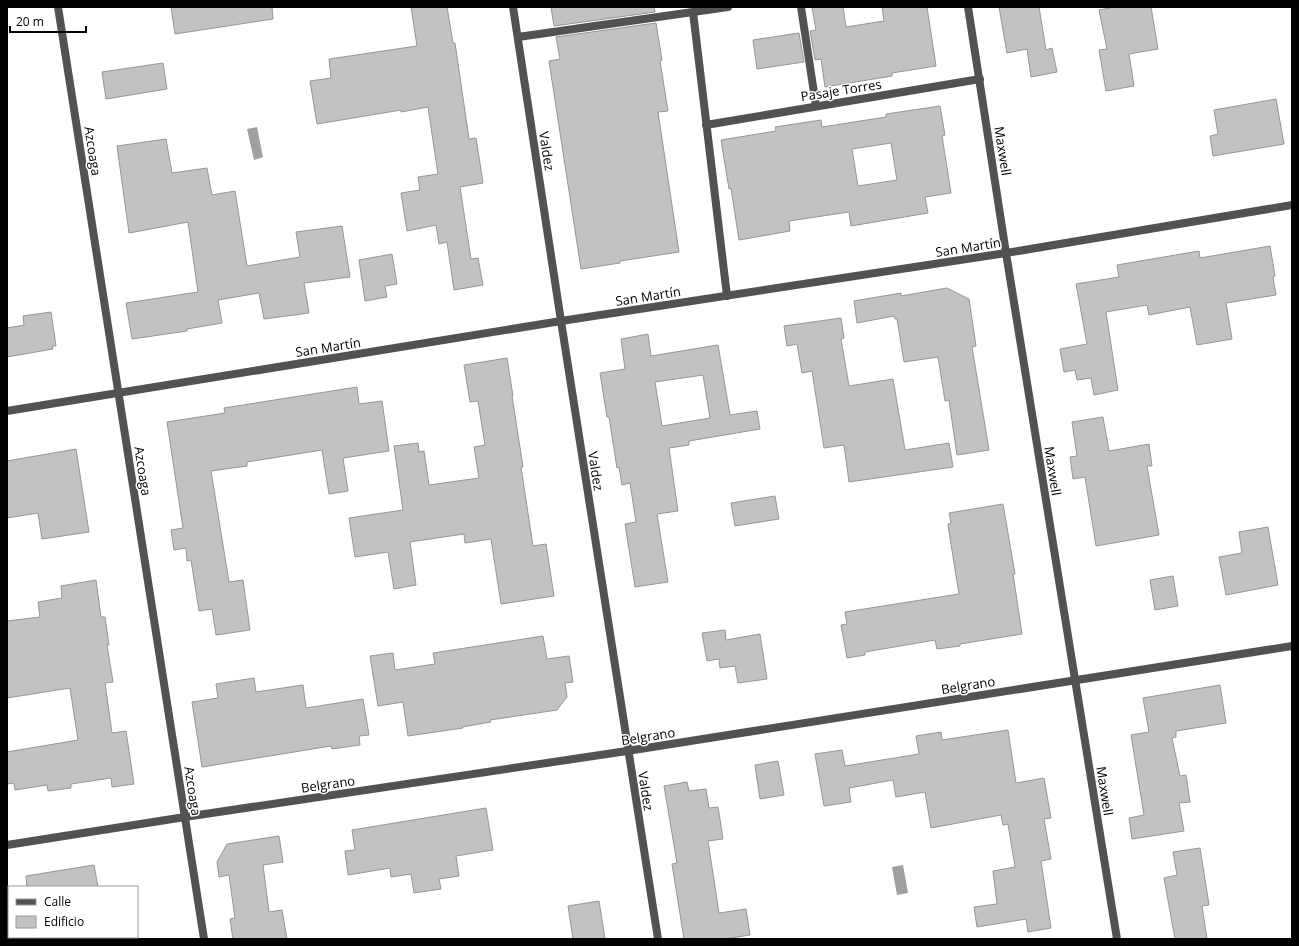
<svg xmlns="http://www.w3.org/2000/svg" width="1299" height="946" font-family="'Open Sans',sans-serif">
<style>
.water{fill:#a0a0a0}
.building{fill:#c2c2c2;stroke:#969696;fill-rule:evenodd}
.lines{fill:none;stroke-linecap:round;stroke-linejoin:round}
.service{stroke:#525252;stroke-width:8}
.minor{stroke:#525252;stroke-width:8}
.labels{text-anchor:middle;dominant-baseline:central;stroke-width:3;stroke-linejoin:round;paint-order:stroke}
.street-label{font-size:13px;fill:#000;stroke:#fff}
</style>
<rect width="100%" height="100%" fill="#fff"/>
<path class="water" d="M 257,127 L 263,157 L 254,160 L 247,129 Z
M 903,865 L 908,893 L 897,895 L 892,867 Z"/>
<path class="building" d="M 171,7 L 272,7 L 273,19 L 175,34 Z
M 411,7 L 447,7 L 453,43 L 455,43 L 469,139 L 476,138 L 483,183 L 460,187 L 471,259 L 478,258 L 483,285 L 454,290 L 447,242 L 439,244 L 436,225 L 407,231 L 401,193 L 420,190 L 418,177 L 438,174 L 428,107 L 401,112 L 401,110 L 317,124 L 310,81 L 331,78 L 329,59 L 417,46 Z
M 551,7 L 654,7 L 655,12 L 554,26 Z
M 812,7 L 843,7 L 846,27 L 884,21 L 882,7 L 927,7 L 936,66 L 892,73 L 892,76 L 825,87 L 821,59 L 815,60 L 810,31 L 816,30 Z
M 999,7 L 1039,7 L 1046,50 L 1052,48 L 1057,72 L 1031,77 L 1027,49 L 1007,53 Z
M 1115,7 L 1151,7 L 1158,49 L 1129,54 L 1134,86 L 1106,91 L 1099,50 L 1107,49 L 1099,10 Z
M 656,23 L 662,60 L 660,61 L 668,111 L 658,112 L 679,252 L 620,261 L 620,263 L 581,269 L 549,61 L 560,59 L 556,37 Z
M 799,33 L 804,62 L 757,69 L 753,40 Z
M 163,63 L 167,89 L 106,99 L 102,72 Z
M 1276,99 L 1284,144 L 1213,156 L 1210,136 L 1218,134 L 1214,110 Z
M 940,106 L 945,135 L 942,136 L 951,193 L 925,197 L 928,213 L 851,226 L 849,212 L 789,221 L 790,231 L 739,240 L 731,188 L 729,189 L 721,140 L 776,131 L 775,127 L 821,120 L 822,127 L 886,117 L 886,114 ZM 891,143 L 897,180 L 858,186 L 852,149 Z
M 166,139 L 172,173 L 207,168 L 212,195 L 235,191 L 247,266 L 300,257 L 296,232 L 342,226 L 350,277 L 304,283 L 309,313 L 264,319 L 259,293 L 218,300 L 222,323 L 187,329 L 187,331 L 132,339 L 126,303 L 198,292 L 188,222 L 129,233 L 117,146 Z
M 1270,246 L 1275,276 L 1273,277 L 1276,295 L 1226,303 L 1232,339 L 1197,345 L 1190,307 L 1149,315 L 1147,305 L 1106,312 L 1118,390 L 1094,395 L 1091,378 L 1077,380 L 1075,370 L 1064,372 L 1060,349 L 1087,344 L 1076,284 L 1119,277 L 1117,265 L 1199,251 L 1200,258 Z
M 392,254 L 397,284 L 385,286 L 387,297 L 365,301 L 359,260 Z
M 947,288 L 969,299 L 976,346 L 972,347 L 989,450 L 957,455 L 949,400 L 945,401 L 938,357 L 904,362 L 897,319 L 895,319 L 894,316 L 857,323 L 854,301 L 901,293 L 901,296 Z
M 51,312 L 56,346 L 52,346 L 53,349 L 7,357 L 7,328 L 24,325 L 23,316 Z
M 841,318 L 844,338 L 841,339 L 849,386 L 893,379 L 905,450 L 949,443 L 953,467 L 849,482 L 844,445 L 824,448 L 812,371 L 802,373 L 797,344 L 787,346 L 784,326 Z
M 648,334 L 651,356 L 718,345 L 730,415 L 757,411 L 760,429 L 689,441 L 689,445 L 669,448 L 678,511 L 657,514 L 668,582 L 635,587 L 625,524 L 636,522 L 630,483 L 622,485 L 619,467 L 617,468 L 609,417 L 607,417 L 600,373 L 625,369 L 621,339 ZM 703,375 L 710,418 L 662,426 L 655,382 Z
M 507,358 L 513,396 L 512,396 L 523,467 L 521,467 L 533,546 L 546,544 L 554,596 L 501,604 L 491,539 L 465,543 L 464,534 L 410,542 L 416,585 L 394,589 L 388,552 L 355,557 L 349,518 L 403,510 L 394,446 L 418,443 L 419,452 L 424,451 L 429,485 L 479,478 L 474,447 L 485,445 L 478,401 L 470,402 L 464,365 Z
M 357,387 L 359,404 L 382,401 L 389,451 L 343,458 L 348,491 L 329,494 L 322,450 L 247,462 L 247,466 L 211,471 L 229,582 L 243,580 L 250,630 L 216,635 L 212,609 L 199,611 L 191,560 L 187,561 L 186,548 L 174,550 L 171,530 L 183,528 L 167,422 L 225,413 L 224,408 Z
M 1103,417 L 1109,451 L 1149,444 L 1152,466 L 1147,466 L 1159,535 L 1096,546 L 1085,477 L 1073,479 L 1070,457 L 1077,456 L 1072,422 Z
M 76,449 L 89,532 L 42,539 L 38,513 L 7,518 L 7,461 Z
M 775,496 L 779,519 L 735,526 L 731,503 Z
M 1003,504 L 1015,574 L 1013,574 L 1022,634 L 960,644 L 960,646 L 937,649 L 935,640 L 865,652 L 865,655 L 847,658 L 841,625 L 847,624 L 845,612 L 959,594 L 950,538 L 948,524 L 951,523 L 949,513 Z
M 1268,527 L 1278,585 L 1226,595 L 1219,557 L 1242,553 L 1239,532 Z
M 1173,576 L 1178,606 L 1155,610 L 1150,580 Z
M 96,580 L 101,617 L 105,617 L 109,645 L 107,645 L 113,682 L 105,683 L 112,733 L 126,731 L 134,784 L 112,787 L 111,778 L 71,784 L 71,788 L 48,791 L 47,785 L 15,790 L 14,783 L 7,784 L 7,752 L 78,740 L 70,688 L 7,698 L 7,621 L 40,617 L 38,602 L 62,598 L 61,586 Z
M 725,630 L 726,640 L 760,634 L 767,679 L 738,683 L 735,666 L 720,668 L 719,659 L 707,661 L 702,633 Z
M 543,636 L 547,659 L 569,656 L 573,682 L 565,683 L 567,697 L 557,710 L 490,720 L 491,722 L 462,727 L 463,728 L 408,736 L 403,702 L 378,706 L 370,656 L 393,653 L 395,670 L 435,664 L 433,653 Z
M 254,678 L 256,692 L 303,685 L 306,708 L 363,699 L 369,735 L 359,736 L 360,745 L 332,749 L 331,746 L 202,767 L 192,702 L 218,698 L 216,684 Z
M 1220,685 L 1226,723 L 1176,731 L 1176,737 L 1172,738 L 1180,776 L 1186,775 L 1190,802 L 1179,803 L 1184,831 L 1132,839 L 1129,818 L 1144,815 L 1131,735 L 1149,732 L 1143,698 Z
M 1008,730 L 1016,783 L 1044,778 L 1051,818 L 1044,819 L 1051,859 L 1041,861 L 1051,928 L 1028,932 L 1026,919 L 977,927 L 974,907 L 997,904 L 993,871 L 1015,867 L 1008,824 L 1003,825 L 1001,815 L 931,828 L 925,792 L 896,797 L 893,780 L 849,788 L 851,802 L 824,806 L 815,754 L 842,750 L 845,766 L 919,754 L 916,736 L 941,732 L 942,740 Z
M 778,761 L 784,795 L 760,799 L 755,765 Z
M 687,782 L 689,791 L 706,789 L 709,808 L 718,807 L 723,839 L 708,841 L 719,913 L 746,909 L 750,935 L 725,939 L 684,939 L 672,864 L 677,863 L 664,786 Z
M 486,808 L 493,850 L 456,856 L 459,876 L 439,879 L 441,889 L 414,893 L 411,874 L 391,877 L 390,868 L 348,875 L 345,851 L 355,850 L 352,830 Z
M 279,836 L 283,862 L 263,865 L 269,912 L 282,910 L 287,939 L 233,939 L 230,919 L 235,918 L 229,875 L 219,877 L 217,862 L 227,844 Z
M 1200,848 L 1209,905 L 1202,906 L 1207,939 L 1175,939 L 1164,878 L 1177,875 L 1173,852 Z
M 94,865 L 98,887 L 27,887 L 26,876 Z
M 599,901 L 605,939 L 573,939 L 568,906 Z"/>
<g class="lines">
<path class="service" d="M 801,7 L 816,106
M 693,12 L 727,296
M 518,37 L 728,7
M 706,125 L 980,79"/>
<path class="minor" d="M 58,7 L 204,939
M 513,7 L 561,321 L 658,939
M 968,7 L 1006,253 L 1117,939
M 7,411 L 561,321 L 1006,253 L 1292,205
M 7,845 L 185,817 L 627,751 L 1292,646"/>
</g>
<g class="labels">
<g class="street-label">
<text transform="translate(841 90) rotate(-9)">Pasaje Torres</text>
<text transform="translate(93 151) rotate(81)">Azcoaga</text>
<text transform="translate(547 151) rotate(81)">Valdez</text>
<text transform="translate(1003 151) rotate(81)">Maxwell</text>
<text transform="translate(968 247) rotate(-9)">San Martín</text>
<text transform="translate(648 296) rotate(-9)">San Martín</text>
<text transform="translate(328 347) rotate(-9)">San Martín</text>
<text transform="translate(143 471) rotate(81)">Azcoaga</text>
<text transform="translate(596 471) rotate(81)">Valdez</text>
<text transform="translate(1053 471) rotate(81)">Maxwell</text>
<text transform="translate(968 685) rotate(-9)">Belgrano</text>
<text transform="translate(648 736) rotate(-9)">Belgrano</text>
<text transform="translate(328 784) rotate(-8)">Belgrano</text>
<text transform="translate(193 791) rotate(81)">Azcoaga</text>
<text transform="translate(646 791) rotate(81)">Valdez</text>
<text transform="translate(1105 791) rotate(81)">Maxwell</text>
</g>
</g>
<rect width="1299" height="946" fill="none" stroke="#000000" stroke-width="16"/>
<rect x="8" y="886" width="130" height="52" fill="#ffffff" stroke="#999999"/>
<rect x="16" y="899" width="20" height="6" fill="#525252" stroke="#999999"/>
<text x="44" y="906" font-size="12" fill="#000000">Calle</text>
<rect x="16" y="916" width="20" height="12" fill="#c2c2c2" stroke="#999999"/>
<text x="44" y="926" font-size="12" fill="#000000">Edificio</text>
<path d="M10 26v6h76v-6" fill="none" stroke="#000000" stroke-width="2"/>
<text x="16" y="26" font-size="12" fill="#000000" stroke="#ffffff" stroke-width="3" paint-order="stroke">20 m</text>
</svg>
